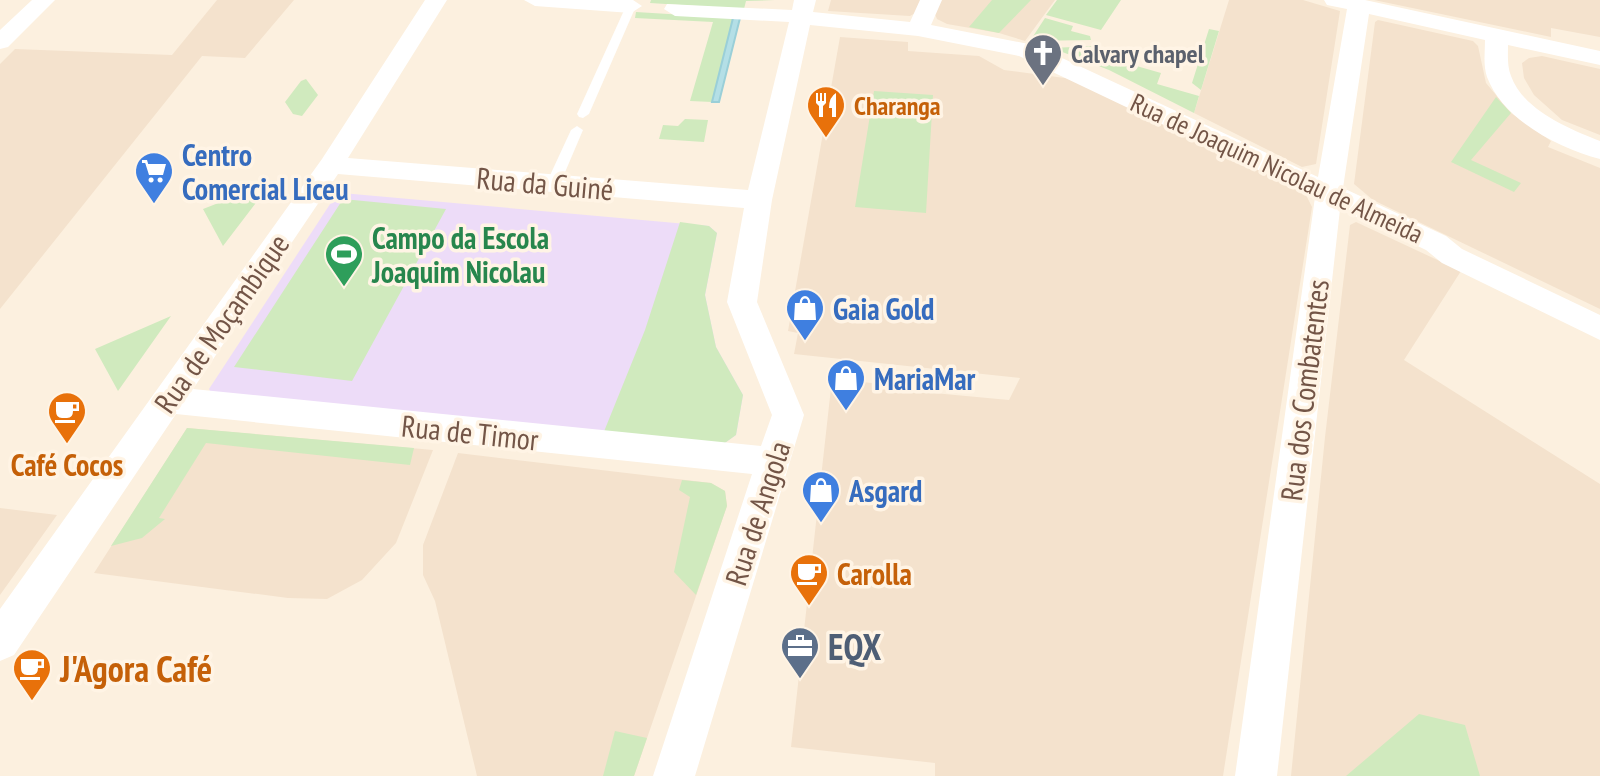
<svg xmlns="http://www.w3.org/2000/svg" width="1600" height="776" font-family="'PT Sans Narrow',sans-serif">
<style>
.residential{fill:#f4e2cd}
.education{fill:#eddcf8}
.green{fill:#d0eabe}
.water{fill:#b4dfe6;stroke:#9acfd8;stroke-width:2}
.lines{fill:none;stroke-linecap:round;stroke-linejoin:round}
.lane{fill:#fff;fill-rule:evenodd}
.street{fill:#fff;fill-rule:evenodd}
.labels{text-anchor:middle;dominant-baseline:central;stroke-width:7;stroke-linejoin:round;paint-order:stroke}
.far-worship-label{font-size:26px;font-weight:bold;fill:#5b616d;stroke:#fff4e5;text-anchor:start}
.far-food-label{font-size:26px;font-weight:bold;fill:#c56008;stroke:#fff4e5;text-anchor:start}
.far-street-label{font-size:26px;fill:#735547;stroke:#fff4e5}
.shop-label{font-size:30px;font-weight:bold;fill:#366cbe;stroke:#fff4e5;text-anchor:start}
.street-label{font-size:30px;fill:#735547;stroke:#fff4e5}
.leisure-label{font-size:30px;font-weight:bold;fill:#27864d;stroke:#fff4e5;text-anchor:start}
.food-label{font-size:30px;font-weight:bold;fill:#c56008;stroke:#fff4e5}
.near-service-label{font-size:36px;font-weight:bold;fill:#4e5e75;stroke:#fff4e5;text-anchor:start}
.near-food-label{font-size:36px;font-weight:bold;fill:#c56008;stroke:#fff4e5;text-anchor:start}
</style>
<rect width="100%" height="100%" fill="#fcf0df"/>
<path class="residential" d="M 217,0 L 294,0 L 245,58 L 202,56 L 0,309 L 0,64 L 15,49 L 172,55 Z
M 831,0 L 923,0 L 919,11 L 910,16 L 828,11 Z
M 940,0 L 1055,0 L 1025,41 L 999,33 L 947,24 L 937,19 L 934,12 Z
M 1229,0 L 1303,0 L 1340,11 L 1316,164 L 1302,167 L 1194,113 Z
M 1374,0 L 1600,0 L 1600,37 L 1551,28 L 1551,37 Z
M 1378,20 L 1473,41 L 1478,46 L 1486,83 L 1511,113 L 1551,141 L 1548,147 L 1600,168 L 1600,309 L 1373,200 L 1354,184 L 1375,22 Z
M 840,37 L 908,42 L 908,51 L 979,56 L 1004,70 L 1072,79 L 1302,191 L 1307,197 L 1312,207 L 1223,776 L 935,776 L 935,763 L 791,747 L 832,379 L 922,388 L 923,392 L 1009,400 L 1020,378 L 794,354 L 798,333 L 788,331 Z
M 1542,56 L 1600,69 L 1600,135 L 1562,120 L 1534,95 L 1524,78 L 1522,63 L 1529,58 Z
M 1356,222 L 1461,271 L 1404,360 L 1600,484 L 1600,776 L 1291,776 L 1325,437 L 1350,225 Z
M 187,428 L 433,450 L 396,543 L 362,580 L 327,599 L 288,598 L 94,573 Z
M 458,453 L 711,483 L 725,491 L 727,506 L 634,776 L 477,776 L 435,601 L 423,575 L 423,545 Z
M 0,508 L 57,515 L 0,595 Z"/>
<path class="education" d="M 342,193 L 709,226 L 717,233 L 705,295 L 716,347 L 743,395 L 736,435 L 722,445 L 212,395 L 209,389 L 336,195 Z"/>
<path class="green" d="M 651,0 L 775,0 L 746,1 L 744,9 L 650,3 Z
M 992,0 L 1031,0 L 999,33 L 969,27 Z
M 1057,0 L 1121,0 L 1101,30 L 1046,15 Z
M 636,12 L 733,18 L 712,102 L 690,101 L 713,22 L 635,18 Z
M 1045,18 L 1073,26 L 1071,31 L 1090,36 L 1091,40 L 1030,41 Z
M 1209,29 L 1219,31 L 1201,90 L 1192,83 Z
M 1093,46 L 1098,55 L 1161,73 L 1157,84 L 1199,96 L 1194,113 L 1109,70 L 1052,48 Z
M 306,79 L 318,95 L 302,116 L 293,114 L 285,102 L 301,81 Z
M 874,91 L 933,95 L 926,213 L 855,207 Z
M 1496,97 L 1511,113 L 1471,160 L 1521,183 L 1514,192 L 1451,162 Z
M 685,119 L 708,120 L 704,142 L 659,139 L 663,125 L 678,126 Z
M 239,195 L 258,200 L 223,246 L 203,209 Z
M 343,199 L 446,209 L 352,381 L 234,367 Z
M 680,222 L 709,226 L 717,233 L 705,295 L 716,347 L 743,395 L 736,435 L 722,445 L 603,434 L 645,330 Z
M 171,316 L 118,391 L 95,349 Z
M 187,428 L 414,448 L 410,465 L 206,443 L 159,518 L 165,519 L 142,538 L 111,546 Z
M 682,480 L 711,483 L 725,491 L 727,506 L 696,595 L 674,572 L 690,497 L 679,490 Z
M 1419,714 L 1465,725 L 1480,776 L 1346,776 Z
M 615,731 L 647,738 L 634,776 L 603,776 Z"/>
<path class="water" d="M 733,18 L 740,18 L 719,102 L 712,102 Z"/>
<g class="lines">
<path class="lane" d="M 631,3 L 636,6 L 589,114 L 583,118 L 579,117 L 577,114 L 626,6 Z
M 577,126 L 583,130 L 560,184 L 558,187 L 548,187 L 546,184 L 571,130 Z"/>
<path class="street" d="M 32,0 L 55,0 L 8,47 L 0,49 L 0,30 Z
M 425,0 L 447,0 L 348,158 L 748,190 L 789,22 L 675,16 L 664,9 L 667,4 L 792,10 L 794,0 L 816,0 L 813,12 L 910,22 L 920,0 L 942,0 L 931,25 L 1034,45 L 1318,177 L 1347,9 L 1327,5 L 1324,0 L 1365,0 L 1600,51 L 1600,65 L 1508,45 C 1508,55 1507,66 1511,76 C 1523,110 1569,129 1600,141 L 1600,159 C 1559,148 1503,120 1487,77 C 1483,65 1485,52 1485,40 L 1369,14 L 1343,188 L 1446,236 L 1462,249 L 1600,315 L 1600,340 L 1442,263 L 1426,250 L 1340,209 L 1277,776 L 1235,776 L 1315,197 L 1019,56 L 918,36 L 810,25 L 772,200 L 757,302 L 804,415 L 695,776 L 653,776 L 752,474 L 176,414 L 14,655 L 0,661 L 0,609 L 322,159 ZM 338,174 L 744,208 L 727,302 L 772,415 L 761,446 L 193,389 Z
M 524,0 L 633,0 L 642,6 L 631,13 L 535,6 Z"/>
</g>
<defs>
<symbol id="church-pin" viewBox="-11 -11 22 30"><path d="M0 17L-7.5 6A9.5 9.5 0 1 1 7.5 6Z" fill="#6b7280" stroke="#fff4e5"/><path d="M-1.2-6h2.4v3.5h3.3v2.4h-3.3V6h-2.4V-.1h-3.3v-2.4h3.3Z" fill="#fff"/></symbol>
<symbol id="restaurant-pin" viewBox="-11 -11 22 30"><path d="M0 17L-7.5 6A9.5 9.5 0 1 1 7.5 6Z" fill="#e8710a" stroke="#fff4e5"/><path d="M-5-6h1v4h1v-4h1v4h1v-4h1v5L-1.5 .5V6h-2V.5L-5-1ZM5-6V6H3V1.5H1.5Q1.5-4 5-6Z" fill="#fff"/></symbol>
<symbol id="supermarket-pin" viewBox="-11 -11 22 30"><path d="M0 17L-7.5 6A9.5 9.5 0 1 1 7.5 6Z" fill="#3f7fe0" stroke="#fff4e5"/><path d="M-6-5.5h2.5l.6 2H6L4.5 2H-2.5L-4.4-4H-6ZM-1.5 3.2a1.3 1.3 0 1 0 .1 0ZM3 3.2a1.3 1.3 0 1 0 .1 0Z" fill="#fff"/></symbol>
<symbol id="stadium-pin" viewBox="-11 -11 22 30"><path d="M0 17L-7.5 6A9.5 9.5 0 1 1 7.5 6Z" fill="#2e9e5b" stroke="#fff4e5"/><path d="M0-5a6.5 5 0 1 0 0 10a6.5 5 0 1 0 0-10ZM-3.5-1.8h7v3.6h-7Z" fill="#fff"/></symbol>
<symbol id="shop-pin" viewBox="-11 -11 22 30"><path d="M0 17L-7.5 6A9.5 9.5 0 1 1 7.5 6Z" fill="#3f7fe0" stroke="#fff4e5"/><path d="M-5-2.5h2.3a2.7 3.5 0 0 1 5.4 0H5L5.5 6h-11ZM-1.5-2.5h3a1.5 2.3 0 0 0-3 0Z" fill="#fff"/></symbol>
<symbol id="cafe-pin" viewBox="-11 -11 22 30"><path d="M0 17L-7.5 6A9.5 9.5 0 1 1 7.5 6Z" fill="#e8710a" stroke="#fff4e5"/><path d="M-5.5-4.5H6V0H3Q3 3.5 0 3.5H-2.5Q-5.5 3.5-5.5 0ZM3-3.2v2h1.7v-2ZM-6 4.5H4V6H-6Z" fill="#fff"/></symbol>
<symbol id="office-pin" viewBox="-11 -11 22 30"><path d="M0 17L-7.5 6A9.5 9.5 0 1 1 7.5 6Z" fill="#5c6f8a" stroke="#fff4e5"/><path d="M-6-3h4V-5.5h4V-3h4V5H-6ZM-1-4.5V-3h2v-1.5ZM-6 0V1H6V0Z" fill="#fff"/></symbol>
</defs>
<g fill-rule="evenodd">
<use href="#church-pin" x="1021" y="31" width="44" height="60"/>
<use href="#restaurant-pin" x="804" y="83" width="44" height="60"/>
<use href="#supermarket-pin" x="132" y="149" width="44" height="60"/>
<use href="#stadium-pin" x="322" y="232" width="44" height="60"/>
<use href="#shop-pin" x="783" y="286" width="44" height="60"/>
<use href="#shop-pin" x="824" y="356" width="44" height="60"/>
<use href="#cafe-pin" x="45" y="389" width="44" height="60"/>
<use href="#shop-pin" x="799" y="468" width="44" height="60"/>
<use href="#cafe-pin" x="787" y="551" width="44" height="60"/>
<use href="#office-pin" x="778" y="624" width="44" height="60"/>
<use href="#cafe-pin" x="10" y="646" width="44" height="60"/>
</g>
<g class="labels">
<g class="far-worship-label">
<text x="1071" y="53">Calvary chapel</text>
</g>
<g class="far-food-label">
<text x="854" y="105">Charanga</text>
</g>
<g class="far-street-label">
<text transform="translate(1277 168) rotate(25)">Rua de Joaquim Nicolau de Almeida</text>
</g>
<g class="shop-label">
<text x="182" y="154">Centro<tspan x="182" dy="34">Comercial Liceu</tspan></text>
<text x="833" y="308">Gaia Gold</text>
<text x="874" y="378">MariaMar</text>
<text x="849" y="490">Asgard</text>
</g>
<g class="street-label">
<text transform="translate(545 183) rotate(5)">Rua da Guiné</text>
<text transform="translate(221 323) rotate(-55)">Rua de Moçambique</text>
<text transform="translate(1304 390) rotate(-83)">Rua dos Combatentes</text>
<text transform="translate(470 432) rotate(6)">Rua de Timor</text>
<text transform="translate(757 513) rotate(-72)">Rua de Angola</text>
</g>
<g class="leisure-label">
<text x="372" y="237">Campo da Escola<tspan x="372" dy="34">Joaquim Nicolau</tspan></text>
</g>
<g class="food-label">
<text x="67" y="464">Café Cocos</text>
<text x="837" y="573" text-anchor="start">Carolla</text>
</g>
<g class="near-service-label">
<text x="828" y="646">EQX</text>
</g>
<g class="near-food-label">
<text x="60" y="668">J'Agora Café</text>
</g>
</g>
</svg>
